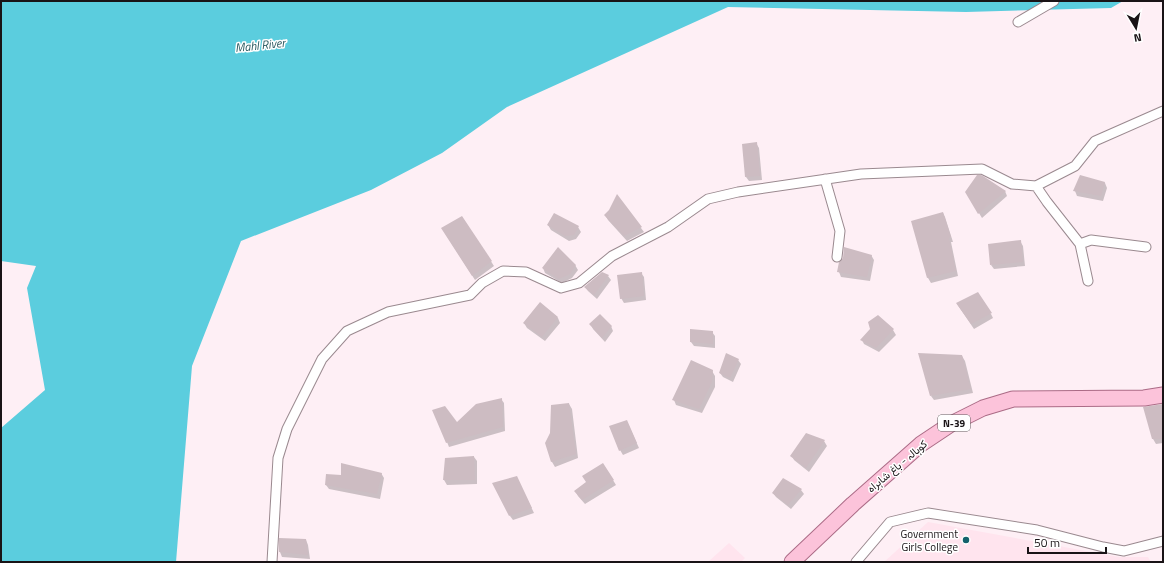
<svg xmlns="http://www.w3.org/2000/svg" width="1164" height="563" font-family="'Titillium Web',Vazirmatn,sans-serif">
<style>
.built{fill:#ffe4ee}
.water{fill:#5bcdde}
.shadow{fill:#0003}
.building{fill:#cdbcc2}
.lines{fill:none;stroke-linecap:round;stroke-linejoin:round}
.minor-casing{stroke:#9a898f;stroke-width:11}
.primary-casing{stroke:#ab6b86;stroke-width:17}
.minor{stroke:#fff;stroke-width:9}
.primary{stroke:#fcc3da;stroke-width:15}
.poi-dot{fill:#14616b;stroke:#fff;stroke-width:1.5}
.labels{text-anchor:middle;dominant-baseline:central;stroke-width:3;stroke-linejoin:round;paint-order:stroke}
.shield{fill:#fff;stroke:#5e5a5c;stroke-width:1}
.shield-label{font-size:10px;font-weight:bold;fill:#191316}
.street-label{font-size:11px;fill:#191316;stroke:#fff}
.poi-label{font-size:11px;fill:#191316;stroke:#fff;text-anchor:end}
.water-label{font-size:12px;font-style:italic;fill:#26575e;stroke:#fff}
</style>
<rect width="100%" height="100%" fill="#feeff5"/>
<path class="built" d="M 928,522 L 1119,557 L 1148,557 L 1151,562 L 884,562 Z
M 729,543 L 745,558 L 741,562 L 710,562 L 709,561 Z"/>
<path class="water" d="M 1,1 L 1123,1 L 1111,8 L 966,12 L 728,7 L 507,107 L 442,153 L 371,190 L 241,241 L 192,366 L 176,562 L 1,562 L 1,428 L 45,390 L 27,288 L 36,266 L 1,261 Z"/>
<path class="shadow" d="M 756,143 L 759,148 L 762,180 L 749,181 L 746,177 Z
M 1081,176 L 1105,183 L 1107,188 L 1103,201 L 1077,196 L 1075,191 Z
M 1005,191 L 1007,196 L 982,218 L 966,192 Z
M 617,196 L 644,232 L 627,241 L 608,220 L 605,215 L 610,210 Z
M 943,213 L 945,217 L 953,242 L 951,242 L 958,276 L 931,283 L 928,278 L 913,222 Z
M 462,217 L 494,266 L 475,280 L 445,233 Z
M 548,225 L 578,227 L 581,232 L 576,239 L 569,241 L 551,230 Z
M 1020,241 L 1023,246 L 1025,266 L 994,269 L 991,265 Z
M 871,255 L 874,260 L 870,281 L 841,277 L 839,272 Z
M 575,265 L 578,270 L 572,278 L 562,283 L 545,273 L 543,268 Z
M 641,273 L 644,277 L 646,300 L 624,303 L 621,298 Z
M 608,276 L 611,280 L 597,299 L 588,291 L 585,287 Z
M 540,303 L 558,318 L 560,323 L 545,341 L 527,328 L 524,323 Z
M 957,304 L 991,314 L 993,318 L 974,329 Z
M 591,324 L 611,326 L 613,331 L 605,342 L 593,329 Z
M 871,330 L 893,330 L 896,335 L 879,352 L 864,344 L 862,340 Z
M 712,332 L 715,336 L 715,348 L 694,346 L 691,342 Z
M 962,356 L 965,361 L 973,393 L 934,400 L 931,396 Z
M 738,360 L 741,364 L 733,382 L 723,377 L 720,373 Z
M 712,371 L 715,376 L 715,387 L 702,413 L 676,405 L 674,400 Z
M 501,399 L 504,403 L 505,431 L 449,447 L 447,442 L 457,424 Z
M 569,404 L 572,409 L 578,458 L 555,467 L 552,462 L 546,443 Z
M 1163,405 L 1163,443 L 1156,444 L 1153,439 Z
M 629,426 L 639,448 L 623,455 L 620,450 Z
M 824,441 L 827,446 L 809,472 L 794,460 L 792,456 Z
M 474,457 L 477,461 L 477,484 L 447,485 L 444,480 L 446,459 Z
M 603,464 L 616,485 L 585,504 L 578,496 L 576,492 L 587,482 Z
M 381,473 L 384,478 L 380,499 L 329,489 L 326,485 L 341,477 Z
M 519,482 L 534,513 L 513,520 L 510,516 Z
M 801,490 L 804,494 L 791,509 L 776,497 L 773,493 Z
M 280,539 L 306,540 L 308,545 L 310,559 L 282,557 L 280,552 Z"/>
<path class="building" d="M 757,142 L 760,176 L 745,177 L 742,144 Z
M 977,175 L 981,175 L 983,176 L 1006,191 L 978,214 L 965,192 Z
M 1080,175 L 1105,182 L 1101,196 L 1073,191 Z
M 617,194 L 642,227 L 624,236 L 604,215 L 609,210 Z
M 943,212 L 951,237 L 949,238 L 956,271 L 927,278 L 911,221 Z
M 554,213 L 579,226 L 574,235 L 565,236 L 547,225 Z
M 462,216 L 492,261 L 472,276 L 441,228 Z
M 1021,240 L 1023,262 L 990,265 L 988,244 Z
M 558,247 L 576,265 L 570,274 L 559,279 L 542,268 Z
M 844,247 L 872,255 L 867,277 L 837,272 L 839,262 L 843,258 Z
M 602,272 L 609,275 L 594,295 L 584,287 Z
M 642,272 L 644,296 L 620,299 L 617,275 Z
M 978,292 L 992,313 L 971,324 L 956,303 Z
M 540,302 L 558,317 L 542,337 L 523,323 Z
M 600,314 L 612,326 L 602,338 L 589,324 Z
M 878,315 L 894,329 L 876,348 L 860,340 L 870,329 L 868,322 Z
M 690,329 L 713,331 L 713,344 L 690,342 Z
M 726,353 L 739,359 L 730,378 L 719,373 Z
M 918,353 L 962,355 L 971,389 L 930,396 Z
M 691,360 L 713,370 L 712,382 L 699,409 L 672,400 Z
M 502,398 L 503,427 L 446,443 L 432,410 L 445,406 L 457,422 L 476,404 Z
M 569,403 L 576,454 L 551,462 L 545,443 L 550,433 L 551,405 Z
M 1163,404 L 1163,439 L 1152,439 L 1143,407 Z
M 627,420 L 637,443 L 619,451 L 609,426 Z
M 806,433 L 825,440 L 806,468 L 790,456 Z
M 474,456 L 475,480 L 443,480 L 445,458 Z
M 341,463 L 382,473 L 377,494 L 325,485 L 326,474 L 341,475 Z
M 603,463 L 614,480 L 582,500 L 574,491 L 586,482 L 582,476 Z
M 517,476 L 532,508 L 509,516 L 492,483 Z
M 783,478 L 802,489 L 788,505 L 772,493 Z
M 279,538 L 306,539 L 308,555 L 279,552 Z"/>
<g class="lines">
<defs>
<path id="minor" d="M 1018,22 L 1054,1
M 825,179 L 840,231 L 837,257
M 1036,186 L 1047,202 L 1080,244 L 1088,281
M 1080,244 L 1091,240 L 1146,247
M 272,562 L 278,458 L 287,429 L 322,359 L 347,331 L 388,312 L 470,295 L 482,283 L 503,271 L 526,272 L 561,288 L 579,283 L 612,256 L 668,227 L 708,199 L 738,192 L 861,174 L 982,169 L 1012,184 L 1036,186 L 1075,166 L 1095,141 L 1163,111
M 856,562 L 890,522 L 928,513 L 1037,530 L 1103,547 L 1124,551 L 1163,541"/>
<path id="primary" d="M 792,562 L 853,504 L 921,444 L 951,424 L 983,408 L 1013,399 L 1144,398 L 1163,395"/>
</defs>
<use href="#minor" class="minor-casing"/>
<use href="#primary" class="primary-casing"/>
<use href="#minor" class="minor"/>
<use href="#primary" class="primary"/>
</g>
<circle class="poi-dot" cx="966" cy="540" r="4"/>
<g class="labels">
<rect class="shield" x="938" y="415" width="32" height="16" rx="3"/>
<g class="shield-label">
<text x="954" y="423">N-39</text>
</g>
<g class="street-label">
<text transform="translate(897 466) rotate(-40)">کوہالہ - باغ شاہراہ</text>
</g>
<g class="poi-label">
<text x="958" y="534">Government<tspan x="958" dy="13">Girls College</tspan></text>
</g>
<g class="water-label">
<text transform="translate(260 45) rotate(-6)">Mahl River</text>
</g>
</g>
<rect width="1164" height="563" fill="none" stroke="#191316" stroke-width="4"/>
<g transform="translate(1136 28) rotate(170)" stroke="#ffffff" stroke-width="3" paint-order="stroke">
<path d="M0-3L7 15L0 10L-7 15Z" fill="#191316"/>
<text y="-6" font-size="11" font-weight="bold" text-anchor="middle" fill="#191316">N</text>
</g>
<path d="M1028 547v6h78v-6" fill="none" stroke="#191316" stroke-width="2"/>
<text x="1034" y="547" font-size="12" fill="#191316" stroke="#ffffff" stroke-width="3" paint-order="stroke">50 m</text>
</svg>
